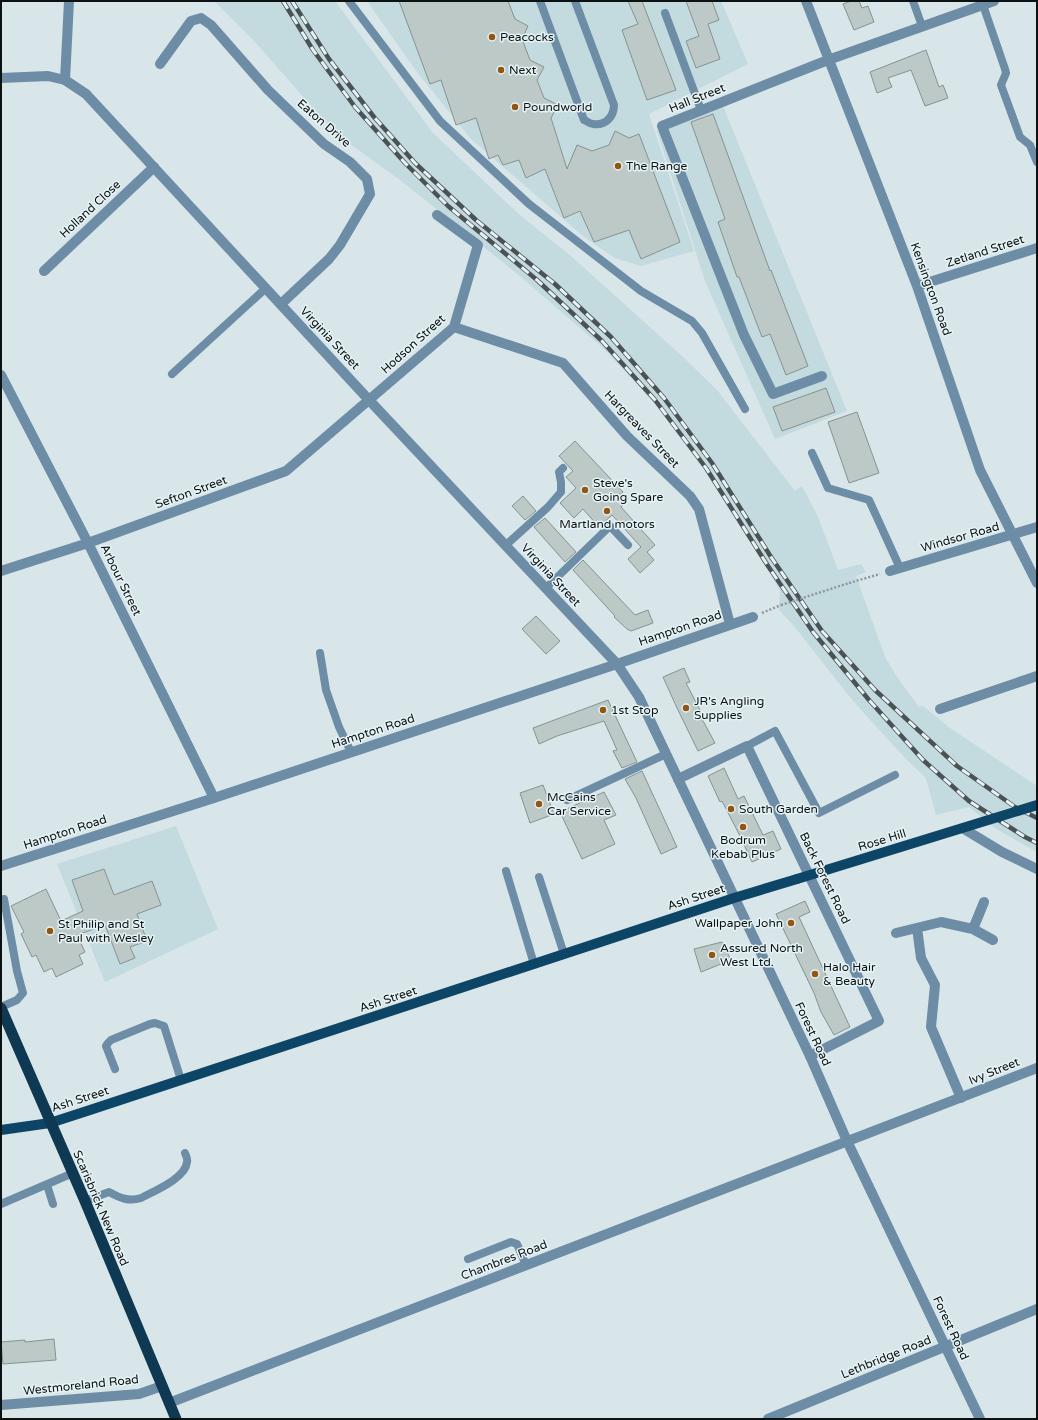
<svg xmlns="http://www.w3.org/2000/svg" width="1038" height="1420" font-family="'Varela Round',sans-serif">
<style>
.built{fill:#c3dadf}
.building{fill:#bcc9c6;stroke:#869390}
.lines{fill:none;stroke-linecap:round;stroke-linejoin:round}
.path{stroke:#8e999b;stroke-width:2.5;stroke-dasharray:2 2;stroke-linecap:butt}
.service{stroke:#6d8da6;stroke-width:8}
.minor{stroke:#6d8da6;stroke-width:10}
.tertiary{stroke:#6d8da6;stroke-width:10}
.primary{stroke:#0d4567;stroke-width:10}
.trunk{stroke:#0f3852;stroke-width:11}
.rail-casing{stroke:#4b5254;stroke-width:4.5}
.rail{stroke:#e6f3f6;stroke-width:3;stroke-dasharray:9;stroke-linecap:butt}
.path-bridge{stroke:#8e999b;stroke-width:2.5;stroke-dasharray:2 2;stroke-linecap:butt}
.primary-bridge{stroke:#0d4567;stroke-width:10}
.poi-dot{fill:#905612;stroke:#e6f3f6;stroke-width:1.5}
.labels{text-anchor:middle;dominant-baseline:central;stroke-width:3;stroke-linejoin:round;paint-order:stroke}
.poi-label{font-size:12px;fill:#0c1112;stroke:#e6f3f6;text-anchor:start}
.street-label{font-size:12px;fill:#0c1112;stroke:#e6f3f6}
</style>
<rect width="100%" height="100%" fill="#d8e6e9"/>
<path class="built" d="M 214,1 L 335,1 L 433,133 L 521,216 L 571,256 L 683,357 L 717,390 L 795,491 L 802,486 L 818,517 L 838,570 L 861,564 L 866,572 L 856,576 L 885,657 L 897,677 L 919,707 L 923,706 L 950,728 L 1037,786 L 1037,852 L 996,829 L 969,807 L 936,815 L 926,778 L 905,758 L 862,711 L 841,686 L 794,626 L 779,610 L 780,591 L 733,506 L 664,413 L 602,347 L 521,277 L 400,180 L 336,134 L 256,43 Z
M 367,1 L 721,1 L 748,64 L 649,114 L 694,251 L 641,266 L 615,258 L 584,237 L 471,139 L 417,72 Z
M 723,106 L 847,411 L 775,439 L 705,281 L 657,131 Z
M 176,826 L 218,929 L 105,982 L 57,864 Z"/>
<path class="building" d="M 399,1 L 508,1 L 515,19 L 528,26 L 522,39 L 530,60 L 544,67 L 537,80 L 544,98 L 558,105 L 551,118 L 567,169 L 577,145 L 592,151 L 609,145 L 615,131 L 629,138 L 639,134 L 680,242 L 641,259 L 629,230 L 594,242 L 580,211 L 564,218 L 545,169 L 526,178 L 519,160 L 503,165 L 498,155 L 489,159 L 476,118 L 456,125 L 441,80 L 430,84 Z
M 628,1 L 642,1 L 676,90 L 647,100 L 622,30 L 638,24 Z
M 686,1 L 712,1 L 719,20 L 708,24 L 720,59 L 696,68 L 686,41 L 699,36 Z
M 851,1 L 859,1 L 862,8 L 868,6 L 874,22 L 854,30 L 843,4 Z
M 926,50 L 939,87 L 943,85 L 948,98 L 925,106 L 911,70 L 888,78 L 892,87 L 877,93 L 870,72 Z
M 713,114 L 770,271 L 771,270 L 808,366 L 786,375 L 770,334 L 762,337 L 739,277 L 737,277 L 718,222 L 725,219 L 691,122 Z
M 826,388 L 835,412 L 782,431 L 773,407 Z
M 857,412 L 879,473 L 849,483 L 828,422 Z
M 575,441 L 623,492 L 617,497 L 624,504 L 621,507 L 655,545 L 647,552 L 654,560 L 640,573 L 628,559 L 641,547 L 612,515 L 599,527 L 583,509 L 574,518 L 560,503 L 576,488 L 566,477 L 573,471 L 559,456 Z
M 523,496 L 536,511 L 525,520 L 512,506 Z
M 545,518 L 576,552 L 565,562 L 534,527 Z
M 583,560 L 635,615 L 648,610 L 653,623 L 631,631 L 627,629 L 614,617 L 615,616 L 573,570 Z
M 536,616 L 560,641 L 546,654 L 522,629 Z
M 684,668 L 690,682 L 686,683 L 704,718 L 702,719 L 715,743 L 698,751 L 677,708 L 663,677 Z
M 608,700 L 637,762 L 622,768 L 613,751 L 617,750 L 604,721 L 557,736 L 539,744 L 533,728 Z
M 724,768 L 738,799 L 744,796 L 763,835 L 773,831 L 781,849 L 752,862 L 740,836 L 722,801 L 720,802 L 708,776 Z
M 642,771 L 677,847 L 661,854 L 636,798 L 625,779 Z
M 543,785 L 554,814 L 530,823 L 520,793 Z
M 604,792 L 616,815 L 604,820 L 615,844 L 582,859 L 560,812 Z
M 104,869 L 114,895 L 152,881 L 161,905 L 137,914 L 147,941 L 130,947 L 135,958 L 120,964 L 105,925 L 77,935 L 85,952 L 79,955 L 83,964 L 56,977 L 52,968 L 44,972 L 36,955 L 32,957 L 21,934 L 24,932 L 11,906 L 46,889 L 61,921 L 83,911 L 72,880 Z
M 805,901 L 810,912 L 799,917 L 850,1027 L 834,1035 L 821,1012 L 814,993 L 776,914 Z
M 722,942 L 731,960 L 701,972 L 694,949 Z
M 54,1339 L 56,1360 L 3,1364 L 1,1342 L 25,1340 L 25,1342 Z"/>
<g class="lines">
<path class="path" d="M 849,583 L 880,574
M 762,613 L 781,605"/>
<path class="service" d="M 349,1 L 440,121 L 529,204 L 641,291 L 692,321 L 702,333 L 745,409
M 540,1 L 584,120 C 587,121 590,124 593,124 C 606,126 614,116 614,105 L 575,1
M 913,1 L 922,26
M 983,5 L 1005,69 L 1006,73 L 1001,85 L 1020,137 L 1030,145 L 1037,162
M 665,13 L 701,110
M 172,374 L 266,288
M 812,453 L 828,488 L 869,500 L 900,568
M 506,545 L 548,507 L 561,492 L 561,482 L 559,472 L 563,468
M 546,588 L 610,526 L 628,545
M 320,653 L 326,690 L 339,727 L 351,752
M 747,746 L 775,731 L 819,813 L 895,775
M 567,800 L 666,754
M 506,871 L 534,964
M 539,877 L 564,954
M 1,1007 L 17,1000 L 23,993 L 17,971 L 4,899
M 115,1069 L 106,1046 L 108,1043 L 111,1040 L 150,1024 L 155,1023 L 164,1026 L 181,1080
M 47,1185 L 53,1204
M 85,1201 L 109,1192 C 120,1198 129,1202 141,1198 C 154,1191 186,1178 187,1162 C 188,1159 186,1156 185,1153
M 1,1204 L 73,1173
M 468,1259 L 511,1242 L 517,1244 L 526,1265"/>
<path class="minor" d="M 806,1 L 917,286 L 980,470 L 1037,583
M 160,64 L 191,21 L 201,18 L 211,25 L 268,90 L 324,144 L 350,162 L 367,179 L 370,194 L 340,245 L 329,259 L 281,304
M 65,80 L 69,1
M 44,271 L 154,167
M 917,286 L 1037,248
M 454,327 L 563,363 L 627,436 L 690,496 L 699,509 L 730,624
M 1,375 L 88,543 L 214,798
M 822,376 L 773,394 L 744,335 L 662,126 L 828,60 L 994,1
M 1,571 L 88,543 L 286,471 L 454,327 L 478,245 L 437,215
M 890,571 L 1037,527
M 940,709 L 1037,676
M 678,779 L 747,746 L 879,1021 L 810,1056
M 964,829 L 1002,852 L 1037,869
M 1,866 L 214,798 L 617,664 L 753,617
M 917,928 L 921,958 L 935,985 L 931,1027 L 961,1098
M 973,929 L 984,902
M 896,933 L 941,922 L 973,929 L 993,940
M 169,1403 L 1037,1068
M 1,1405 L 139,1394 L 162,1386
M 768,1419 L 1037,1309"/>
<path class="tertiary" d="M 1,78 L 48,76 L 65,80 L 86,94 L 369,400 L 617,664 L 639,697 L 810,1056 L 847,1141 L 980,1419"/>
<path class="primary" d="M 1,1130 L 50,1123 L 90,1110 L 734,898 L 797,879"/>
<path class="trunk" d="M 1,1008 L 85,1201 L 176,1419"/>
<defs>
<path id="rail" d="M 283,1 L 313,50 L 355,107 L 405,163 L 448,206 L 537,280 L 602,341 L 655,400 L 706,468 L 768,566 L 813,632 L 869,700 L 923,760 L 969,801 L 1025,837 L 1037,843
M 292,1 L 329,59 L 374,117 L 415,163 L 476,220 L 555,284 L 611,337 L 664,398 L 712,463 L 771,557 L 822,631 L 875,690 L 957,766 L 1015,807 L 1037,818"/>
</defs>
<use href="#rail" class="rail-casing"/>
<use href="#rail" class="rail"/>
<path class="path-bridge" d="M 781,605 L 849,583"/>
<path class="primary-bridge" d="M 797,879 L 1037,805"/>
</g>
<g class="poi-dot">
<circle cx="492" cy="37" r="4"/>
<circle cx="501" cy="70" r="4"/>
<circle cx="515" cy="107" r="4"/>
<circle cx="618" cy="166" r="4"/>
<circle cx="585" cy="490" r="4"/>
<circle cx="607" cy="511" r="4"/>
<circle cx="686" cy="708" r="4"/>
<circle cx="603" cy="710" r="4"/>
<circle cx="539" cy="804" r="4"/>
<circle cx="731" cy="809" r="4"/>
<circle cx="743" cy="827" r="4"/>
<circle cx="791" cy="923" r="4"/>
<circle cx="50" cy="931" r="4"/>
<circle cx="712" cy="955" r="4"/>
<circle cx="815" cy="974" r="4"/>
</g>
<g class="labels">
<g class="poi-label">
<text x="500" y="37">Peacocks</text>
<text x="509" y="70">Next</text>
<text x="523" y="107">Poundworld</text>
<text x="626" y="166">The Range</text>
<text x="593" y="483">Steve's<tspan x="593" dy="14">Going Spare</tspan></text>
<text x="607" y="524" text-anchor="middle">Martland motors</text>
<text x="694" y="701">JR's Angling<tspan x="694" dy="14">Supplies</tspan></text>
<text x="611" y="710">1st Stop</text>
<text x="547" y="797">McCains<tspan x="547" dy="14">Car Service</tspan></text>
<text x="739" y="809">South Garden</text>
<text x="743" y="840" text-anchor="middle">Bodrum<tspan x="743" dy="14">Kebab Plus</tspan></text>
<text x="783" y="923" text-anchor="end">Wallpaper John</text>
<text x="58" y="924">St Philip and St<tspan x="58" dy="14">Paul with Wesley</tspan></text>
<text x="720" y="948">Assured North<tspan x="720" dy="14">West Ltd.</tspan></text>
<text x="823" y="967">Halo Hair<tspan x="823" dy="14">&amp; Beauty</tspan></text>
</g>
<g class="street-label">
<text transform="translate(697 98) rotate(-22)">Hall Street</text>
<text transform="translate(324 123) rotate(41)">Eaton Drive</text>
<text transform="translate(90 209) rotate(-43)">Holland Close</text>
<text transform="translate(985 251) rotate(-18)">Zetland Street</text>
<text transform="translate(931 289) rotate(70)">Kensington Road</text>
<text transform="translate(330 338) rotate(47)">Virginia Street</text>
<text transform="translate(413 344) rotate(-42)">Hodson Street</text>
<text transform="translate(642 429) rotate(46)">Hargreaves Street</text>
<text transform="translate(191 492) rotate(-20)">Sefton Street</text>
<text transform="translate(960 537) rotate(-16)">Windsor Road</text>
<text transform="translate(551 575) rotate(47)">Virginia Street</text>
<text transform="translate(121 580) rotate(64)">Arbour Street</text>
<text transform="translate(680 628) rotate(-19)">Hampton Road</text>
<text transform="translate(373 731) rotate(-18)">Hampton Road</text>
<text transform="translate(65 832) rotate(-18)">Hampton Road</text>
<text transform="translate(882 840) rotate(-17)">Rose Hill</text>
<text transform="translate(825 878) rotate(64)">Back Forest Road</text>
<text transform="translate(696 897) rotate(-18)">Ash Street</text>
<text transform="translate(388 999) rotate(-18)">Ash Street</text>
<text transform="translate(813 1034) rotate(65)">Forest Road</text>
<text transform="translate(994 1071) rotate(-22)">Ivy Street</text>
<text transform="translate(80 1099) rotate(-18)">Ash Street</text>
<text transform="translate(101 1208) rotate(67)">Scarisbrick New Road</text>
<text transform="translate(504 1260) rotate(-21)">Chambres Road</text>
<text transform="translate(951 1328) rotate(65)">Forest Road</text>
<text transform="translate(886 1357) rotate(-22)">Lethbridge Road</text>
<text transform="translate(81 1385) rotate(-6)">Westmoreland Road</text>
</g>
</g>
<rect width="1038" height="1420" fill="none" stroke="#0c1112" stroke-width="4"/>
</svg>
